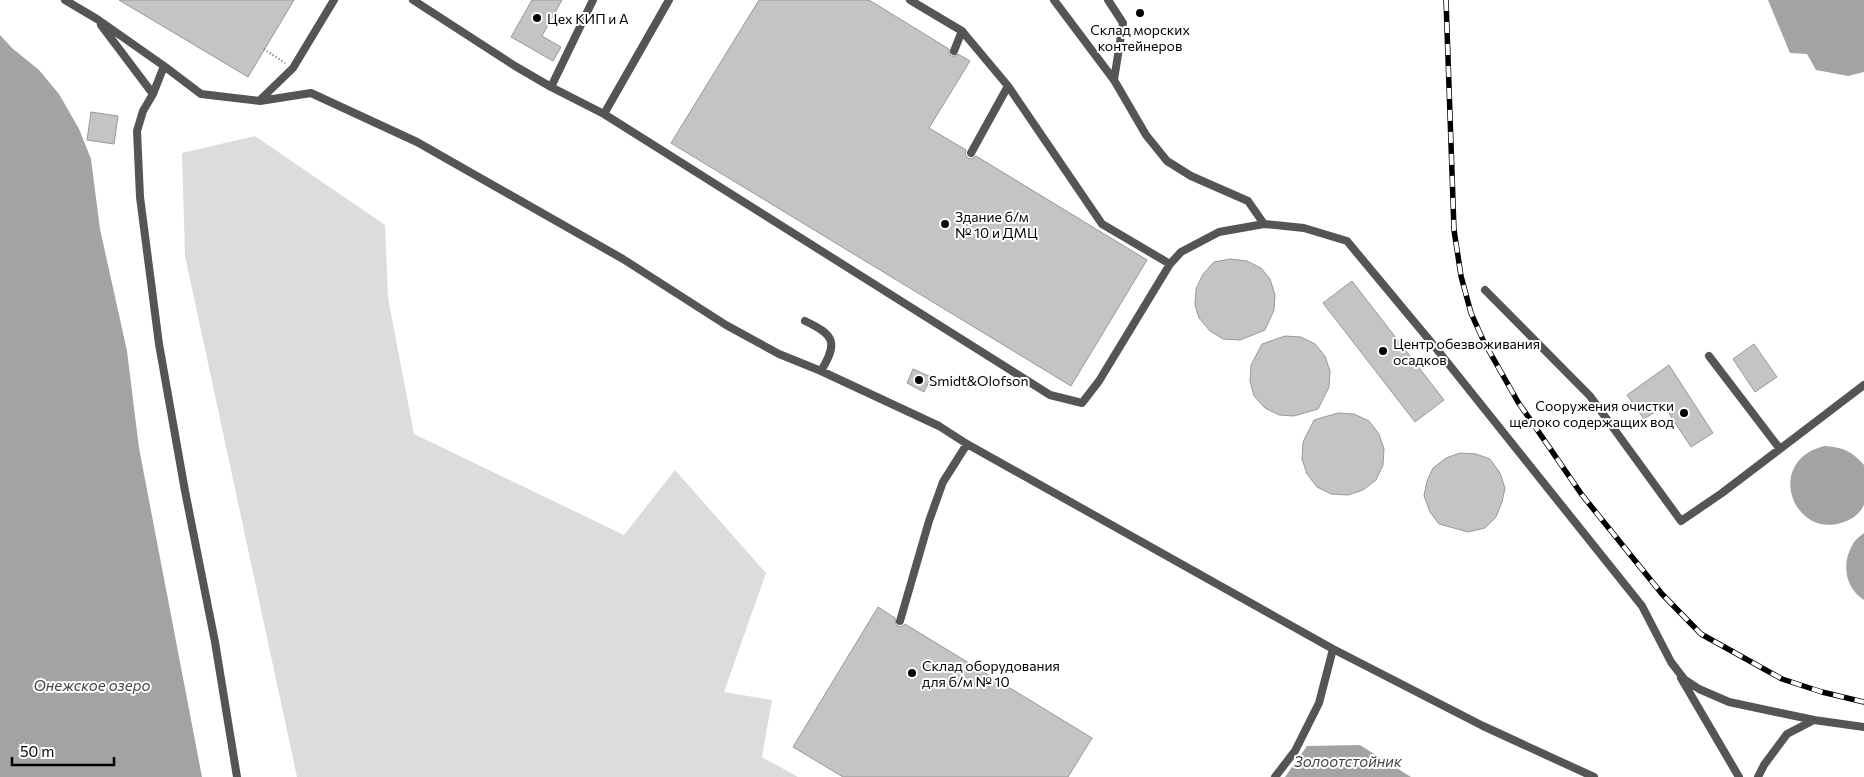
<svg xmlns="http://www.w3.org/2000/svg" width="1864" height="777" font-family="Commissioner,sans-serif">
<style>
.green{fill:#dcdcdc}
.water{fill:#a3a3a3}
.building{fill:#c4c4c4;stroke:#999}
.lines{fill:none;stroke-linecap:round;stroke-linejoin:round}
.path{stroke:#777;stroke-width:2.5;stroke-dasharray:1 2.5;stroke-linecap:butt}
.service{stroke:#555;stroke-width:8}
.rail-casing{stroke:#000;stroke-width:5.5}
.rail{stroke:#fff;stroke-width:4;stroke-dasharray:11;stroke-linecap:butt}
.poi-dot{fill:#000;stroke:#fff;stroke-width:2}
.labels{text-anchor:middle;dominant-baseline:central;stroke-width:4;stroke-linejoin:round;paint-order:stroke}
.poi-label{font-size:14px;fill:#000;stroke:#fff;text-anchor:start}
.water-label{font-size:15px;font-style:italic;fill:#444;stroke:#fff}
</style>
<rect width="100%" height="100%" fill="#fff"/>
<path class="green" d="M 255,136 L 385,225 L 388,298 L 414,434 L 624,535 L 675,470 L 766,573 L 724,692 L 772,700 L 762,757 L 798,777 L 297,777 L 185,256 L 182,153 Z"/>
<path class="water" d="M 1768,0 L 1864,0 L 1864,72 L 1848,76 L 1816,70 L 1807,54 L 1790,53 Z
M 0,35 L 12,48 L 39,70 L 59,94 L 79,129 L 91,159 L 100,229 L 127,351 L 139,448 L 202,777 L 0,777 Z
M 1824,446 C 1842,447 1852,451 1864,465 L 1864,505 C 1860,514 1852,519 1844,522 C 1799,539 1769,476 1809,452 C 1813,449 1819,448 1824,446 Z
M 1864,533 L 1864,600 C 1845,588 1841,563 1853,544 C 1855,540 1860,536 1864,533 Z
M 1360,745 L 1411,777 L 1285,777 L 1307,746 Z"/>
<path class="building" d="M 119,0 L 294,0 L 248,77 Z
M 532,0 L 562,0 L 542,36 L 561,47 L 553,61 L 511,37 Z
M 759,0 L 869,0 L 949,49 L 949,52 L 951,56 L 955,56 L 958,54 L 970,61 L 929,128 L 966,150 L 965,154 L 968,158 L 972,159 L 976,156 L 1147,260 L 1071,386 L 671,143 Z
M 91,112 L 118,116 L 114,144 L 87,140 Z
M 1230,259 L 1247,261 L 1261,268 L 1270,279 L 1275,295 L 1274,310 L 1265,330 L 1240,340 L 1223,339 L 1210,331 L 1199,318 L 1195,305 L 1196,289 L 1203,274 L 1214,262 Z
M 1352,281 L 1444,400 L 1415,422 L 1323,303 Z
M 1285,336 L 1301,337 L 1315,344 L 1325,356 L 1330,371 L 1329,387 L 1318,409 L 1294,416 L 1279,415 L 1265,408 L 1254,396 L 1250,381 L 1251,365 L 1262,344 Z
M 1754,344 L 1777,377 L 1755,392 L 1733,359 Z
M 1669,365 L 1713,433 L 1691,447 L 1664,406 L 1644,419 L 1627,395 Z
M 913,369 L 931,377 L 924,392 L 907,383 Z
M 1338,413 L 1354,414 L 1369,421 L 1379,434 L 1384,449 L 1383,465 L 1376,480 L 1363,490 L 1348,495 L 1331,494 L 1317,487 L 1307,474 L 1302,459 L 1303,442 L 1314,420 Z
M 1460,453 L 1476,454 L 1490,459 L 1500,473 L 1505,488 L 1502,502 L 1496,517 L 1485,528 L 1468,532 L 1439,524 L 1430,512 L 1424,496 L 1427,481 L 1433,468 L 1446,458 Z
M 878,607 L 895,618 L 896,625 L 901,627 L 905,624 L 1092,738 L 1068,777 L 843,777 L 793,747 Z"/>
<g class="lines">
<path class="path" d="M 264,49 L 285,63"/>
<path class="service" d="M 65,0 L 97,19 L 164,66 L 201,94 L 260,101 L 311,93 L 417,142 L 623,259 L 726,325 L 779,354 L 821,371 L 939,426 L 967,444 L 1333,649 L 1483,726 L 1594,777
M 413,0 L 515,66 L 551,87 L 604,114 L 1050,395 L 1082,403 L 1099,381 L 1170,264 L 1181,252 L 1219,232 L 1264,224 L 1304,228 L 1347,241 L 1431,342 L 1642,606 L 1671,662 L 1684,679 L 1699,689 L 1729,702 L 1814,720
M 910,0 L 962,31 L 1008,86 L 1102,224 L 1170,264
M 1054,0 L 1114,80 L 1146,135 L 1167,161 L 1191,176 L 1248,201 L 1264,224
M 1108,0 L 1123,23 L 1114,80
M 101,25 L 153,94
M 954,51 L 962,31
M 164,66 L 153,94 L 143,111 L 137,131 L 140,197 L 159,344 L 185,491 L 215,642 L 237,777
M 551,87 L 593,0
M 260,100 L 293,68 L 334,0
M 604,114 L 669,0
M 971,153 L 1008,86
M 1485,290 L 1590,396 L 1681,521 L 1722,493 L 1864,385
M 805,321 C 835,335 838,343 821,371
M 1709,356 L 1780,449
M 900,621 L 929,521 L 943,482 L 967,444
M 1681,678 L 1739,777
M 1275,777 L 1295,751 L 1319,703 L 1333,649
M 1758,777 L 1764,765 L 1787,734 L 1814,720 L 1864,727"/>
<defs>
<path id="rail" d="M 1446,0 L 1454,230 L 1461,276 L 1471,313 L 1484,342 L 1518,402 L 1582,495 L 1662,594 L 1701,634 L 1782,679 L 1822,692 L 1864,702"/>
</defs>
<use href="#rail" class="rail-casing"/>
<use href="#rail" class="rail"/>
</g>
<g class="poi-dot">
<circle cx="1140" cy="13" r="5"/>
<circle cx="537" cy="18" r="5"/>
<circle cx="945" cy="224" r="5"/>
<circle cx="1383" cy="351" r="5"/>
<circle cx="919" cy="380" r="5"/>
<circle cx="1684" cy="413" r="5"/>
<circle cx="912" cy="673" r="5"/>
</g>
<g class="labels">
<g class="poi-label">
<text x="547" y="18">Цех КИП и А</text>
<text x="1140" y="29" text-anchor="middle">Склад морских<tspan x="1140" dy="16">контейнеров</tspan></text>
<text x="955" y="216">Здание б/м<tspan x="955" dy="16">№ 10 и ДМЦ</tspan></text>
<text x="1393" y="343">Центр обезвоживания<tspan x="1393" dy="16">осадков</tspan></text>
<text x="929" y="380">Smidt&amp;Olofson</text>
<text x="1674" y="405" text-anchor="end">Сооружения очистки<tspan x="1674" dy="16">щелоко содержащих вод</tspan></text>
<text x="922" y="665">Склад оборудования<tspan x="922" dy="16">для б/м № 10</tspan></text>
</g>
<g class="water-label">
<text x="92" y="685">Онежское озеро</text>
<text x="1348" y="761">Золоотстойник</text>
</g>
</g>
<path d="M12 757v8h102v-8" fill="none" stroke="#000000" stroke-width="2.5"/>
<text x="20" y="757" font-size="15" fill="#000000" stroke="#ffffff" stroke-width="4" paint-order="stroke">50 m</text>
</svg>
